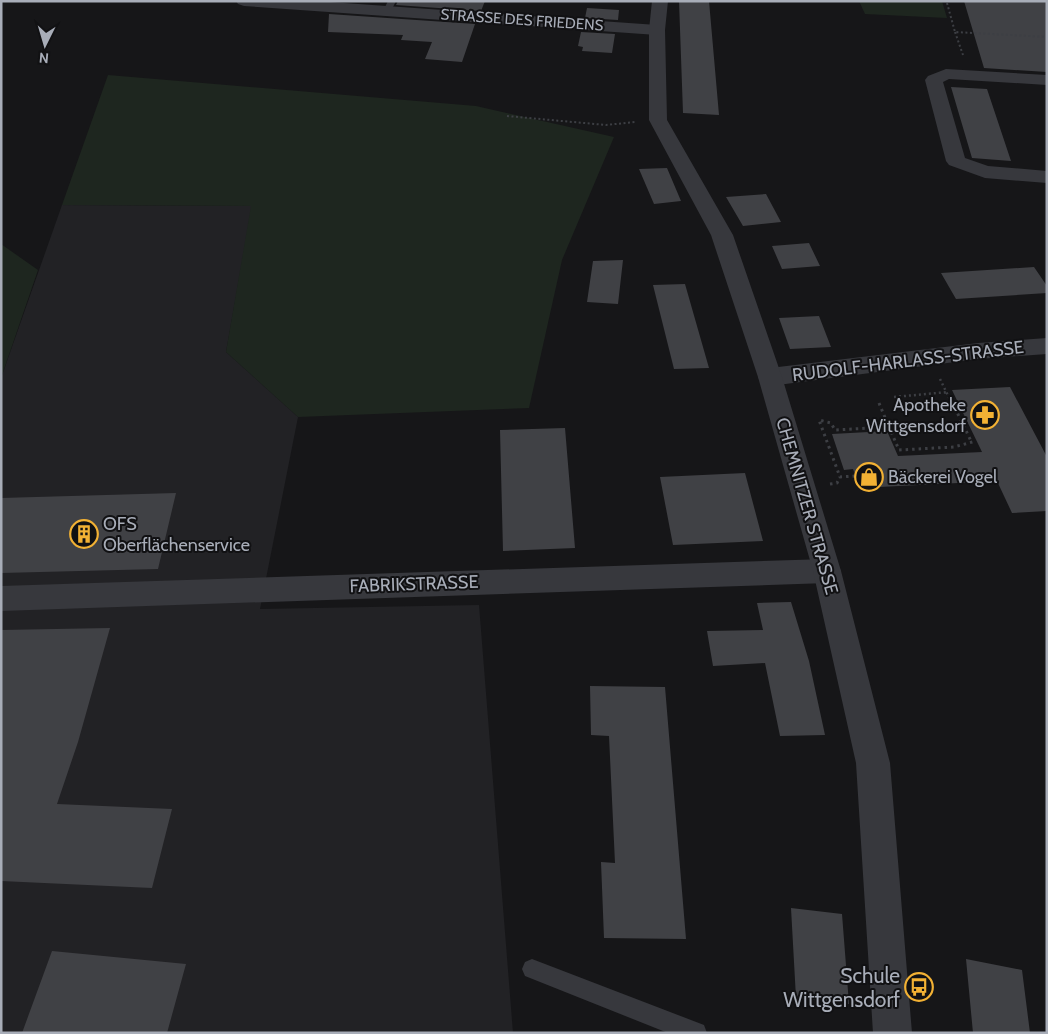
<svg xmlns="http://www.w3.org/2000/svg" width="1048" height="1034" font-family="Cabin,sans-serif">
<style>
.built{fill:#222225}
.green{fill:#1e261f}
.building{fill:#404145}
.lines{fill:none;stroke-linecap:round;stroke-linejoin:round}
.path-far2{stroke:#3d3f44;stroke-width:2;stroke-dasharray:2 2.5;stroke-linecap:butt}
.path-far1{stroke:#3d3f44;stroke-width:2.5;stroke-dasharray:2 3;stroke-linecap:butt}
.path{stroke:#3d3f44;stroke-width:3;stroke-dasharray:2.5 4;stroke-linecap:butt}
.service{fill:#37383d;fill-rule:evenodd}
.minor{fill:#37383d;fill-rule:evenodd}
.tertiary{fill:#37383d;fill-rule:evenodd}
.labels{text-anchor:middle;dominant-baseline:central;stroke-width:4;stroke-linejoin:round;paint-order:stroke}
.far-street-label{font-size:15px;fill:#a8adb8;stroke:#111113}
.street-label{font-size:18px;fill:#a8adb8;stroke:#111113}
.poi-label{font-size:18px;fill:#a8adb8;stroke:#111113;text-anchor:start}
.near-poi-label{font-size:21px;fill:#a8adb8;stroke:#111113;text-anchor:end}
</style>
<rect width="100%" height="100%" fill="#161618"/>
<path class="built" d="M 62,205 L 252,206 L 226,352 L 298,417 L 260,609 L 479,605 L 513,1033 L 1,1033 L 1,378 Z"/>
<path class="green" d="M 859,1 L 942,1 L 947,18 L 865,14 Z
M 108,75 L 476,106 L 614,137 L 562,260 L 529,408 L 298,417 L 226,352 L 251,206 L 62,205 Z
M 1,244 L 38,270 L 1,378 Z"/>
<path class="building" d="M 398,1 L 485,1 L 481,11 L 396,5 Z
M 679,1 L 709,1 L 719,115 L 683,113 Z
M 964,1 L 1047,1 L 1047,72 L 984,68 Z
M 587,8 L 619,10 L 618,20 L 585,18 Z
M 329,14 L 475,24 L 462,62 L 425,59 L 432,42 L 401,40 L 403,35 L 328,32 Z
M 581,32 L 615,34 L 612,53 L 582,51 L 583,47 L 578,46 Z
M 951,87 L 987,89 L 1011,161 L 972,158 Z
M 667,168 L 681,201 L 654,204 L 639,169 Z
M 766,194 L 781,222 L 743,226 L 726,197 Z
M 809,243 L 820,266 L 782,269 L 772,246 Z
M 623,260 L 618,304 L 587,302 L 593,261 Z
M 1034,267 L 1047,286 L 1047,293 L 956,299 L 941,273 Z
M 685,284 L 709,368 L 674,369 L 653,285 Z
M 819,316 L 831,347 L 790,349 L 779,318 Z
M 1010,387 L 1047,457 L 1047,511 L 1012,513 L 997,481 L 860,488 L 853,469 L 844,470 L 832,434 L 887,431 L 898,456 L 982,452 L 952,390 Z
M 565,428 L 575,548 L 503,551 L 500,430 Z
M 745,473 L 763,541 L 673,545 L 660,477 Z
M 176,493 L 158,569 L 1,573 L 1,498 Z
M 791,602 L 809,661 L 825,735 L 780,736 L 765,663 L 713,666 L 707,631 L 763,630 L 757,603 Z
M 110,628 L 78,742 L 57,804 L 172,809 L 152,888 L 1,881 L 1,630 Z
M 590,686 L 665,687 L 686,939 L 604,938 L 601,862 L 615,863 L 609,736 L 591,735 Z
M 791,908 L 842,914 L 849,1004 L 796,998 Z
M 52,951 L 186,964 L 167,1033 L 22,1033 Z
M 966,959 L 1022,970 L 1030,1033 L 973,1033 Z"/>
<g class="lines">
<path class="path-far2" d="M 947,3 L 955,32 L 1047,37
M 955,32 L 963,55
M 507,116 L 606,125 L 635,122"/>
<path class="path-far1" d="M 940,379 L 952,404
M 894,397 L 948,392"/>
<path class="path" d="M 952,402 L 971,441
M 879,403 L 889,427
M 855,476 L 840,477 L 819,420 L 831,423 L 835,430 L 889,427 L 899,450 L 954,447 L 976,441
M 830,484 L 837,483 L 840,477"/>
<path class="service" d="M 388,1 L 396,1 L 390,13 L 387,14 L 383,11 Z
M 532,959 L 704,1025 L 707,1033 L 668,1033 L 525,976 L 522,969 L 525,962 Z"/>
<path class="minor" d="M 236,1 L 316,1 L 657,25 L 663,26 L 665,30 L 663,34 L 657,35 L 244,6 L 238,4 Z
M 946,69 L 1047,75 L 1047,85 L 949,79 L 943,82 L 965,158 L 988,166 L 1047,171 L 1047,183 L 985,178 L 949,165 L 946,161 L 925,80 L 928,76 Z
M 1047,338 L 1047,354 L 978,359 L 770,386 L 761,383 L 758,377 L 761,371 L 770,368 L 978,343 Z
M 827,559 L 837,563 L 841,571 L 837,579 L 827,583 L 1,611 L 1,586 Z"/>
<path class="tertiary" d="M 652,1 L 668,1 L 665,30 L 667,120 L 733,235 L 782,377 L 841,571 L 890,763 L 912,1033 L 873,1033 L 856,763 L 813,571 L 758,377 L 711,235 L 649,120 L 649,30 Z"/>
</g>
<defs>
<symbol id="pharmacy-ring" viewBox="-11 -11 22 22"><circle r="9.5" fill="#111113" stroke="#f2b134" stroke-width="1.5"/><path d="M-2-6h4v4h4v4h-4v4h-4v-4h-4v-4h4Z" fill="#f2b134"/></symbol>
<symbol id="shop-ring" viewBox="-11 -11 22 22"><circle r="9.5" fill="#111113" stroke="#f2b134" stroke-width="1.5"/><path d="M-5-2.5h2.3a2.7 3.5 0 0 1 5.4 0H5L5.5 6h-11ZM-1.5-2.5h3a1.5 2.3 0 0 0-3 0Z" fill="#f2b134"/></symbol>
<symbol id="building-ring" viewBox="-11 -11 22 22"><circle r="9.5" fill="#111113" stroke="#f2b134" stroke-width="1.5"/><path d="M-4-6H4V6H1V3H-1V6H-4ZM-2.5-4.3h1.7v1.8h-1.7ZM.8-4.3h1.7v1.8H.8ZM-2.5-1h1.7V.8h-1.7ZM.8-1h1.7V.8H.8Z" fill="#f2b134"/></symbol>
<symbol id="bus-ring" viewBox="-11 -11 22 22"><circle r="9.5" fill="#111113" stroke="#f2b134" stroke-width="1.5"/><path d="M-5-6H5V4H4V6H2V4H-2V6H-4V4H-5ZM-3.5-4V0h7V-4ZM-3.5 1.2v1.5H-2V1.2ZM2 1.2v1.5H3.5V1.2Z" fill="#f2b134"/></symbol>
</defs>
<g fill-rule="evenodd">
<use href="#pharmacy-ring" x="969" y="399" width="32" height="32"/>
<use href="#shop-ring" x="853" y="461" width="32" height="32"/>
<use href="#building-ring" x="68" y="518" width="32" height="32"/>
<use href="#bus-ring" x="903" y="971" width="32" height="32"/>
</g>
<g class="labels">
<g class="far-street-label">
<text transform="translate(522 20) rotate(4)">STRASSE DES FRIEDENS</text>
</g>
<g class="street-label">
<text transform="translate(908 361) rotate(-7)">RUDOLF-HARLASS-STRASSE</text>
<text transform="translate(807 506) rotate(74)">CHEMNITZER STRASSE</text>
<text transform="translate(414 584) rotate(-2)">FABRIKSTRASSE</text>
</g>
<g class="poi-label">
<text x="966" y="405" text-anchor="end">Apotheke<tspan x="966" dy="21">Wittgensdorf</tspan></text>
<text x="888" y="477">Bäckerei Vogel</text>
<text x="103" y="524">OFS<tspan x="103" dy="21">Oberflächenservice</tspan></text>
</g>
<g class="near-poi-label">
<text x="900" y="975">Schule<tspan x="900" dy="24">Wittgensdorf</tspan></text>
</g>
</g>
<rect width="1048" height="1034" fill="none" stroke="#a8adb8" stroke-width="5"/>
<g transform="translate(45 45) rotate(185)" stroke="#111113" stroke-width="4" paint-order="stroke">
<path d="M0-4L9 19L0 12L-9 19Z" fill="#a8adb8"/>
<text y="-8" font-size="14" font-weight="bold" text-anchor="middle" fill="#a8adb8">N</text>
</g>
</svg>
